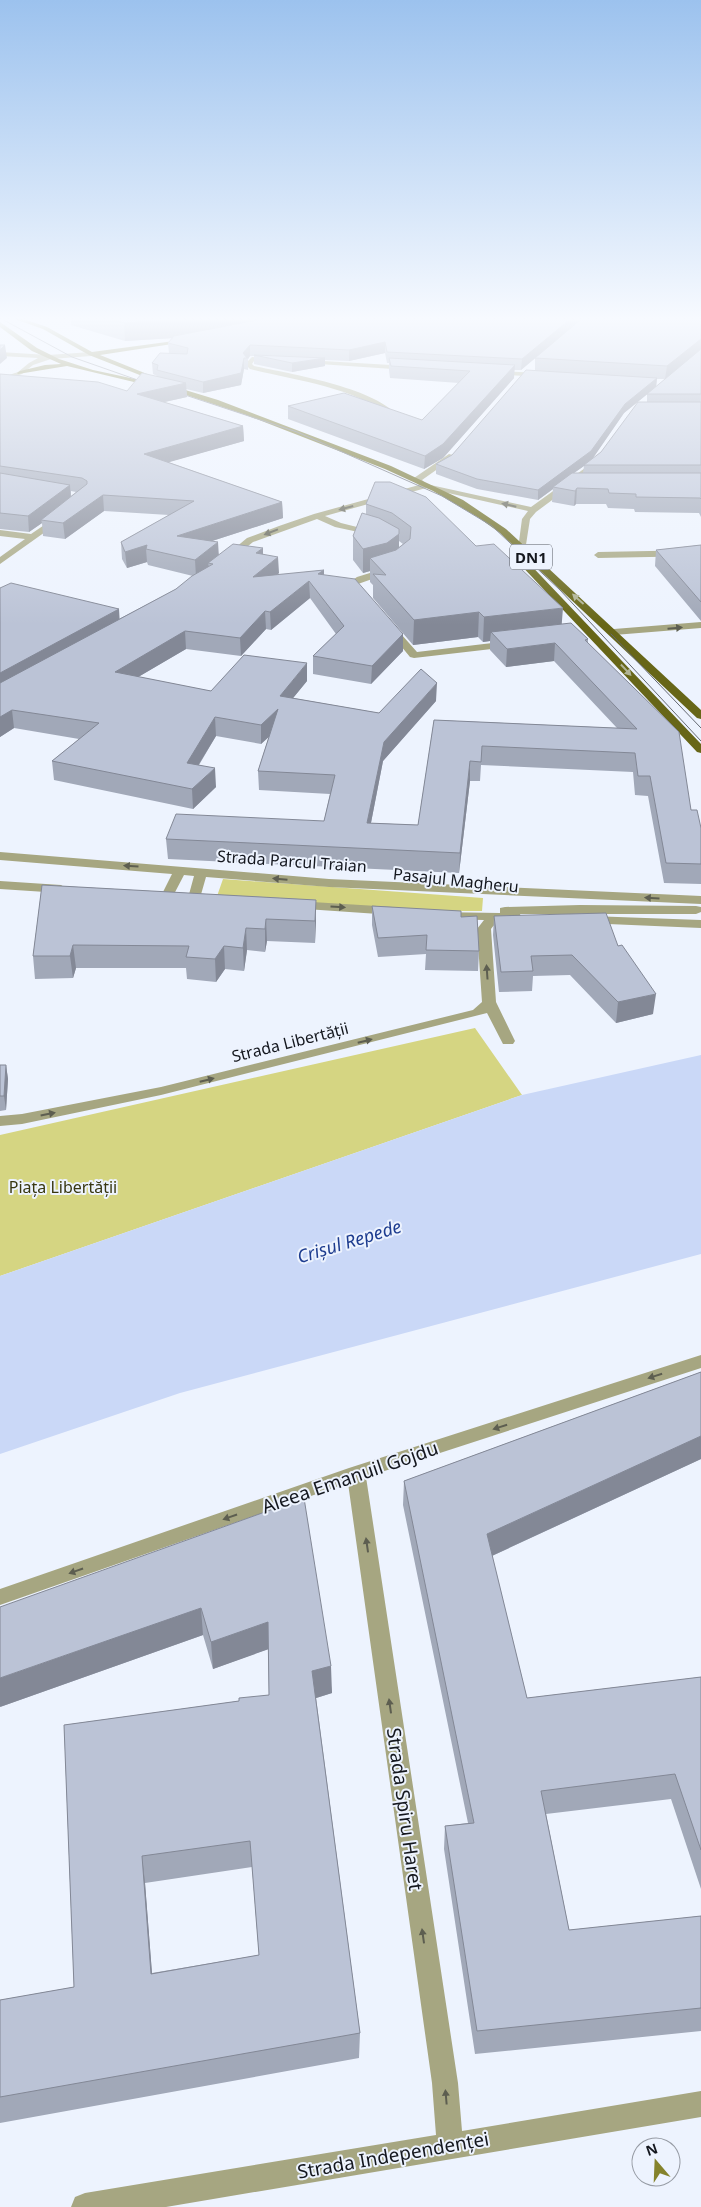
<svg xmlns="http://www.w3.org/2000/svg" width="701" height="2207" font-family="'Noto Sans',sans-serif">
<style>
.green{fill:#d5d582}
.water{fill:#cad8f7}
.lines{fill:none;stroke-linecap:round;stroke-linejoin:round}
.minor{fill:#a6a681;fill-rule:evenodd}
.major{fill:#676618;fill-rule:evenodd}
.tram{stroke:#656972;stroke-width:1}
.wall{fill:#a1a8b8;fill-rule:evenodd}
.shaded-wall{fill:#838896}
.building{fill:#bbc3d6;stroke:#838896;fill-rule:evenodd}
.oneway{fill:#5d5e50}
.oneway2{fill:#b1b496}
.labels{text-anchor:middle;dominant-baseline:central;stroke-width:4;stroke-linejoin:round;paint-order:stroke}
.shield{fill:#edf3fe;stroke:#555961;stroke-width:1}
.shield-label{font-size:15px;font-weight:bold;fill:#14171e}
.street-label{font-size:16px;fill:#14171e;stroke:#edf3fe}
.park-label{font-size:16px;fill:#383710;stroke:#edf3fe}
.water-label{font-size:18px;font-style:italic;fill:#1d3c8f;stroke:#edf3fe}
.near-street-label{font-size:19px;fill:#14171e;stroke:#edf3fe}
</style>
<rect width="100%" height="100%" fill="#edf3fe"/>
<path class="green" d="M 223,879 L 483,898 L 482,911 L 426,911 L 216,899 Z
M 475,1028 L 522,1095 L 0,1276 L 0,1135 Z"/>
<path class="water" d="M 701,1055 L 701,1254 L 180,1393 L 0,1454 L 0,1276 L 522,1095 Z"/>
<g class="lines">
<path class="minor" d="M 0,352 L 48,355 L 91,352 L 94,354 L 91,356 L 51,359 L 33,365 L 22,374 L 0,382 L 0,378 L 18,372 L 29,363 L 38,358 L 0,356 Z
M 252,357 L 273,358 L 276,360 L 273,362 L 254,361 L 252,364 L 254,366 C 291,374 372,387 397,415 L 390,417 C 356,387 293,380 250,369 L 245,364 Z
M 306,360 L 408,366 L 411,368 L 408,370 L 304,363 L 303,362 Z
M 495,371 L 542,373 L 545,375 L 542,377 L 493,374 L 492,373 Z
M 449,454 L 456,456 L 422,480 L 426,484 L 531,507 L 592,463 L 595,457 L 602,459 L 598,466 L 536,512 L 530,519 L 525,551 L 518,549 L 522,519 L 528,511 L 426,488 L 325,516 L 341,523 L 377,532 L 377,536 L 335,527 L 317,519 L 253,542 L 231,560 L 223,558 L 247,538 L 279,526 L 314,514 L 419,485 L 413,480 L 414,478 Z
M 59,515 L 63,518 L 62,520 L 0,564 L 0,557 L 25,539 L 0,536 L 0,530 L 31,534 Z
M 701,550 L 701,556 L 598,558 L 594,555 L 598,552 Z
M 389,567 L 394,570 L 392,572 L 358,584 L 366,592 L 366,596 L 360,596 L 347,584 L 357,577 Z
M 701,622 L 701,628 L 614,635 L 609,632 L 614,629 Z
M 390,624 L 393,625 L 417,652 L 509,641 L 514,644 L 509,647 L 414,658 L 410,657 L 387,629 L 387,625 Z
M 0,852 L 329,879 L 701,896 L 701,904 L 329,887 L 206,877 L 200,898 L 194,902 L 188,898 L 194,876 L 184,875 L 173,896 L 167,900 L 161,896 L 172,874 L 0,860 Z
M 0,881 L 61,885 L 67,889 L 61,893 L 0,889 Z
M 296,901 L 393,907 L 399,911 L 393,915 L 291,908 L 290,905 L 291,902 Z
M 580,905 L 696,906 L 701,907 L 701,912 L 696,914 L 520,914 L 521,917 L 520,920 C 509,922 498,918 491,929 L 496,1002 L 515,1041 L 513,1044 L 503,1044 L 487,1013 L 161,1095 L 22,1124 L 0,1126 L 0,1116 L 22,1114 L 161,1087 L 473,1010 L 482,1002 L 477,929 L 484,920 L 440,919 L 435,918 L 434,915 L 435,912 L 500,913 L 500,908 L 505,907 Z
M 590,916 L 701,920 L 701,928 L 585,923 L 584,920 L 585,917 Z
M 701,1355 L 701,1368 L 366,1477 L 458,2083 L 462,2131 L 701,2091 L 701,2117 L 166,2207 L 71,2207 L 75,2197 L 85,2193 L 436,2135 L 432,2083 L 348,1483 L 0,1605 L 0,1589 L 349,1468 Z"/>
<path class="major" d="M 6,316 L 14,316 L 47,327 L 92,352 L 189,339 L 192,341 L 100,355 L 157,378 L 157,380 L 155,381 L 89,355 L 43,329 Z
M 0,322 L 37,348 L 59,359 L 93,370 L 182,389 L 218,400 L 391,466 L 463,500 L 506,529 L 701,710 L 701,719 L 697,718 L 500,533 L 479,518 L 433,491 L 385,469 L 246,415 L 180,393 L 67,366 L 18,374 L 17,373 L 20,371 L 45,365 L 61,364 L 32,351 L 0,327 Z
M 520,556 L 523,557 L 701,744 L 701,753 L 697,752 L 517,561 L 517,557 Z"/>
<path class="tram" d="M 0,318 L 72,357 L 149,384
M 173,391 L 297,432 L 442,496 L 492,526 L 560,590 L 701,741
M 611,634 L 701,728"/>
</g>
<path class="wall" d="M 71,316 L 579,316 L 578,321 L 701,316 L 701,517 L 699,513 L 635,512 L 634,509 L 608,508 L 606,504 L 576,504 L 574,506 L 552,502 L 553,489 L 538,500 L 477,489 L 436,474 L 436,464 L 452,455 L 535,371 L 535,358 L 539,355 L 521,370 L 514,370 L 514,378 L 443,458 L 424,469 L 288,419 L 288,406 L 422,420 L 459,383 L 390,378 L 389,370 L 389,363 L 387,363 L 385,353 L 349,361 L 325,360 L 325,366 L 292,372 L 254,364 L 254,356 L 250,356 L 248,359 L 248,370 L 244,369 L 241,385 L 203,393 L 186,389 L 187,397 L 164,402 L 243,426 L 244,441 L 168,462 L 282,502 L 283,518 L 212,541 L 219,555 L 263,554 L 279,573 L 277,575 L 324,570 L 324,575 L 403,634 L 403,651 L 371,684 L 313,674 L 313,656 L 336,634 L 310,598 L 271,630 L 266,629 L 241,656 L 186,649 L 138,677 L 211,691 L 307,681 L 293,698 L 379,713 L 436,701 L 383,761 L 371,823 L 418,825 L 434,720 L 617,728 L 554,661 L 506,667 L 490,650 L 490,641 L 483,642 L 478,637 L 413,645 L 373,598 L 373,585 L 370,582 L 370,571 L 363,573 L 353,560 L 353,536 L 366,514 L 366,504 L 375,482 L 476,546 L 562,624 L 588,639 L 588,643 L 691,810 L 701,828 L 701,884 L 664,883 L 648,796 L 635,795 L 633,772 L 481,765 L 480,781 L 470,781 L 459,873 L 168,859 L 166,839 L 324,821 L 330,794 L 259,790 L 258,771 L 269,736 L 261,744 L 216,736 L 199,765 L 216,787 L 193,809 L 54,780 L 52,761 L 79,739 L 14,728 L 0,737 L 0,588 L 119,609 L 119,619 L 176,589 L 193,576 L 148,565 L 147,562 L 127,568 L 122,559 L 121,542 L 169,515 L 104,511 L 65,539 L 43,536 L 42,523 L 29,532 L 0,529 L 0,374 L 127,391 L 157,376 L 153,374 L 152,363 L 169,353 L 168,343 L 172,338 L 125,341 L 71,325 ZM 657,379 L 665,379 L 647,394 L 647,402 L 601,452 L 592,459 L 624,413 L 656,387 ZM 584,466 L 583,473 L 574,473 ZM 71,491 L 76,492 L 71,496 ZM 399,541 L 403,544 L 399,547 Z
M 701,545 L 701,621 L 655,566 L 656,550 Z
M 42,885 L 316,900 L 315,943 L 267,941 L 265,952 L 247,950 L 244,971 L 225,969 L 216,982 L 187,979 L 186,968 L 76,968 L 73,978 L 35,979 L 33,956 Z
M 372,906 L 461,917 L 479,951 L 478,971 L 425,970 L 426,954 L 378,957 L 372,925 Z
M 494,916 L 618,946 L 653,1014 L 616,1023 L 570,975 L 533,976 L 532,991 L 499,992 L 493,935 Z
M 0,1065 L 6,1065 L 8,1079 L 6,1110 L 0,1111 Z
M 701,1372 L 701,1459 L 492,1556 L 527,1698 L 701,1677 L 701,1889 L 671,1799 L 546,1814 L 569,1930 L 701,1916 L 701,2031 L 475,2054 L 444,1849 L 445,1826 L 468,1823 L 403,1505 L 404,1481 Z
M 304,1498 L 332,1693 L 316,1698 L 360,2033 L 359,2058 L 0,2123 L 0,2000 L 74,1987 L 64,1725 L 239,1701 L 269,1695 L 268,1649 L 213,1669 L 203,1635 L 0,1707 ZM 252,1867 L 259,1955 L 152,1973 L 145,1883 Z"/>
<path class="shaded-wall" d="M 209,316 L 289,316 L 191,337 L 125,341 L 124,323 Z
M 574,316 L 579,316 L 578,322 L 521,370 L 522,359 Z
M 701,339 L 701,351 L 665,379 L 667,366 Z
M 385,342 L 385,353 L 349,361 L 349,350 Z
M 5,345 L 7,358 L 0,364 L 0,350 Z
M 250,345 L 250,356 L 248,359 L 247,358 L 244,358 L 244,369 L 241,385 L 203,393 L 203,382 L 243,353 Z
M 325,358 L 325,366 L 292,372 L 292,363 Z
M 515,365 L 514,378 L 443,458 L 424,469 L 425,456 Z
M 657,378 L 656,387 L 624,413 L 591,461 L 554,487 L 553,487 L 553,489 L 538,500 L 538,490 L 625,404 Z
M 186,383 L 187,397 L 138,408 L 137,394 Z
M 243,426 L 244,441 L 145,469 L 144,454 Z
M 70,485 L 71,500 L 41,520 L 42,523 L 29,532 L 28,516 Z
M 577,488 L 576,504 L 574,506 L 575,491 Z
M 103,495 L 104,511 L 65,539 L 63,523 Z
M 282,502 L 283,518 L 178,552 L 177,536 Z
M 399,529 L 399,552 L 370,558 L 370,571 L 363,573 L 363,549 Z
M 218,542 L 219,558 L 208,563 L 209,567 L 196,577 L 195,560 Z
M 147,545 L 146,549 L 147,562 L 127,568 L 125,552 Z
M 263,548 L 263,565 L 256,553 Z
M 278,557 L 279,573 L 254,594 L 253,577 Z
M 324,570 L 324,587 L 318,574 Z
M 309,581 L 310,598 L 271,630 L 270,612 Z
M 563,608 L 561,633 L 491,632 L 490,641 L 483,642 L 484,617 Z
M 119,609 L 120,626 L 0,693 L 0,673 Z
M 265,611 L 266,629 L 241,656 L 240,638 Z
M 479,612 L 478,637 L 413,645 L 414,620 Z
M 185,631 L 186,649 L 116,690 L 115,672 Z
M 403,634 L 403,651 L 371,684 L 372,666 Z
M 555,643 L 554,661 L 506,667 L 507,649 Z
M 307,663 L 307,681 L 280,714 L 280,696 Z
M 437,683 L 436,701 L 383,761 L 367,843 L 367,823 L 384,742 Z
M 278,709 L 279,728 L 261,744 L 261,725 Z
M 12,710 L 14,728 L 0,737 L 0,717 Z
M 215,717 L 216,736 L 188,782 L 187,763 Z
M 470,761 L 470,781 L 459,873 L 460,853 Z
M 215,768 L 216,787 L 193,809 L 192,789 Z
M 316,900 L 316,922 L 315,943 L 315,921 Z
M 266,919 L 267,941 L 265,952 L 265,929 Z
M 246,928 L 247,950 L 244,971 L 243,948 Z
M 73,945 L 76,968 L 73,978 L 70,956 Z
M 224,946 L 225,969 L 216,982 L 215,959 Z
M 656,994 L 653,1014 L 616,1023 L 618,1002 Z
M 6,1065 L 8,1079 L 6,1110 L 4,1096 Z
M 701,1436 L 701,1459 L 485,1559 L 487,1534 Z
M 201,1608 L 203,1635 L 0,1707 L 0,1678 Z
M 268,1622 L 269,1649 L 213,1669 L 211,1642 Z
M 331,1666 L 332,1693 L 313,1699 L 312,1671 Z
M 142,1856 L 145,1883 L 154,2000 L 151,1974 Z"/>
<path class="building" d="M 99,316 L 210,316 L 190,319 L 124,323 Z
M 278,316 L 574,316 L 522,359 L 387,352 L 385,342 L 349,350 L 250,345 L 243,353 L 247,358 L 244,358 L 241,373 L 203,382 L 157,370 L 158,365 L 152,363 L 160,353 L 187,354 L 188,348 L 168,343 L 174,336 Z
M 585,316 L 701,316 L 701,339 L 667,366 L 535,358 Z
M 0,345 L 5,345 L 0,350 Z
M 701,349 L 701,394 L 647,394 Z
M 254,355 L 325,358 L 292,363 Z
M 389,358 L 515,365 L 443,444 L 425,456 L 288,406 L 344,393 L 422,420 L 470,371 L 391,366 Z
M 526,370 L 657,378 L 625,404 L 591,451 L 538,490 L 477,479 L 436,464 L 452,455 Z
M 142,373 L 186,383 L 137,394 L 243,426 L 144,454 L 282,502 L 177,536 L 218,542 L 195,560 L 146,549 L 147,545 L 125,552 L 121,542 L 194,501 L 103,495 L 63,523 L 41,520 L 87,484 L 87,481 L 82,478 L 0,466 L 0,374 L 98,382 L 127,391 Z
M 638,402 L 701,402 L 701,465 L 584,465 L 601,452 Z
M 0,473 L 70,485 L 28,516 L 0,513 Z
M 572,473 L 701,473 L 701,499 L 700,498 L 636,497 L 636,494 L 609,493 L 608,489 L 577,488 L 575,491 L 553,487 Z
M 375,482 L 390,482 L 426,497 L 476,546 L 494,544 L 563,608 L 484,617 L 479,612 L 414,620 L 373,574 L 386,575 L 370,558 L 396,550 L 410,539 L 411,527 L 392,513 L 366,504 Z
M 362,513 L 379,518 L 399,529 L 399,534 L 387,543 L 363,549 L 353,536 Z
M 233,544 L 263,548 L 256,553 L 278,557 L 253,577 L 324,570 L 318,574 L 355,579 L 403,634 L 372,666 L 313,656 L 344,626 L 309,581 L 270,612 L 265,611 L 240,638 L 185,631 L 115,672 L 211,691 L 244,655 L 307,663 L 280,696 L 379,713 L 421,669 L 437,683 L 384,742 L 367,823 L 418,825 L 434,720 L 637,729 L 555,643 L 507,649 L 491,632 L 571,623 L 588,639 L 585,640 L 679,732 L 691,810 L 697,810 L 701,828 L 701,864 L 666,863 L 650,776 L 638,776 L 635,753 L 482,746 L 481,762 L 470,761 L 460,853 L 166,839 L 176,814 L 324,821 L 335,775 L 258,771 L 278,709 L 261,725 L 215,717 L 187,763 L 215,768 L 192,789 L 52,761 L 99,723 L 12,710 L 0,717 L 0,683 L 176,589 L 192,576 L 213,564 L 208,563 Z
M 701,545 L 701,602 L 656,550 Z
M 11,583 L 119,609 L 0,673 L 0,588 Z
M 42,885 L 316,900 L 315,921 L 266,919 L 265,929 L 246,928 L 243,948 L 224,946 L 215,959 L 186,957 L 189,946 L 73,945 L 70,956 L 33,956 Z
M 372,906 L 461,911 L 461,917 L 477,916 L 479,951 L 426,950 L 427,935 L 378,938 Z
M 606,913 L 618,946 L 622,945 L 656,994 L 618,1002 L 572,955 L 531,956 L 533,971 L 501,972 L 494,916 Z
M 0,1065 L 6,1065 L 4,1096 L 0,1096 Z
M 701,1372 L 701,1436 L 487,1534 L 527,1698 L 701,1677 L 701,1850 L 675,1774 L 541,1791 L 569,1930 L 701,1916 L 701,2008 L 477,2031 L 445,1826 L 474,1823 L 404,1481 Z
M 304,1498 L 331,1666 L 312,1671 L 360,2033 L 0,2097 L 0,2000 L 74,1987 L 64,1725 L 239,1701 L 239,1698 L 269,1695 L 268,1622 L 211,1642 L 201,1608 L 0,1678 L 0,1607 ZM 250,1841 L 259,1955 L 151,1974 L 142,1856 Z"/>
<defs><path id="oneway-solid" d="M-6-.8H1V-3.2L6.5 0L1 3.2V.8H-6Z" transform="scale(1.25)"/></defs>
<g class="oneway">
<use href="#oneway-solid" transform="translate(509 505) rotate(-167)"/>
<use href="#oneway-solid" transform="translate(346 508) rotate(165)"/>
<use href="#oneway-solid" transform="translate(271 532) rotate(159)"/>
<use href="#oneway-solid" transform="translate(675 628) rotate(-5)"/>
<use href="#oneway-solid" transform="translate(131 866) rotate(-176)"/>
<use href="#oneway-solid" transform="translate(280 879) rotate(-175)"/>
<use href="#oneway-solid" transform="translate(652 898) rotate(-177)"/>
<use href="#oneway-solid" transform="translate(338 907) rotate(4)"/>
<use href="#oneway-solid" transform="translate(487 972) rotate(-94)"/>
<use href="#oneway-solid" transform="translate(365 1041) rotate(-14)"/>
<use href="#oneway-solid" transform="translate(207 1080) rotate(-14)"/>
<use href="#oneway-solid" transform="translate(48 1114) rotate(-11)"/>
<use href="#oneway-solid" transform="translate(655 1376) rotate(162)"/>
<use href="#oneway-solid" transform="translate(500 1427) rotate(162)"/>
<use href="#oneway-solid" transform="translate(230 1517) rotate(161)"/>
<use href="#oneway-solid" transform="translate(367 1545) rotate(-98)"/>
<use href="#oneway-solid" transform="translate(76 1571) rotate(161)"/>
<use href="#oneway-solid" transform="translate(390 1706) rotate(-98)"/>
<use href="#oneway-solid" transform="translate(423 1936) rotate(-98)"/>
<use href="#oneway-solid" transform="translate(446 2097) rotate(-95)"/>
</g>
<g class="oneway2">
<use href="#oneway-solid" transform="translate(578 599) rotate(-138)"/>
<use href="#oneway-solid" transform="translate(626 670) rotate(47)"/>
</g>
<linearGradient id="sky" x2="0" y2="1"><stop stop-color="#9cc2ee"/><stop offset="0.51" stop-color="#f7faff"/><stop offset="1" stop-color="#f7faff" stop-opacity="0"/></linearGradient>
<rect width="701" height="625" fill="url(#sky)"/>
<g class="labels">
<rect class="shield" x="510" y="544.5" width="42" height="25" rx="4"/>
<g class="shield-label">
<text x="531" y="557">DN1</text>
</g>
<g class="street-label">
<text transform="translate(292 861) rotate(4)">Strada Parcul Traian</text>
<text transform="translate(456 880) rotate(6)">Pasajul Magheru</text>
<text transform="translate(290 1042) rotate(-14)">Strada Libertății</text>
</g>
<g class="park-label">
<text x="63" y="1187">Piața Libertății</text>
</g>
<g class="water-label">
<text transform="translate(349 1241) rotate(-17)">Crișul Repede</text>
</g>
<g class="near-street-label">
<text transform="translate(350 1477) rotate(-19)">Aleea Emanuil Gojdu</text>
<text transform="translate(405 1809) rotate(82)">Strada Spiru Haret</text>
<text transform="translate(393 2155) rotate(-10)">Strada Independenței</text>
</g>
</g>
<g transform="translate(656 2162) rotate(341)"><circle r="24" fill="#edf3fe" stroke="#969ba4"/>
<path d="M0-4L9 19L0 12L-9 19Z" fill="#85832c"/>
<text y="-8" font-size="14" font-weight="bold" text-anchor="middle" fill="#14171e">N</text>
</g>
</svg>
